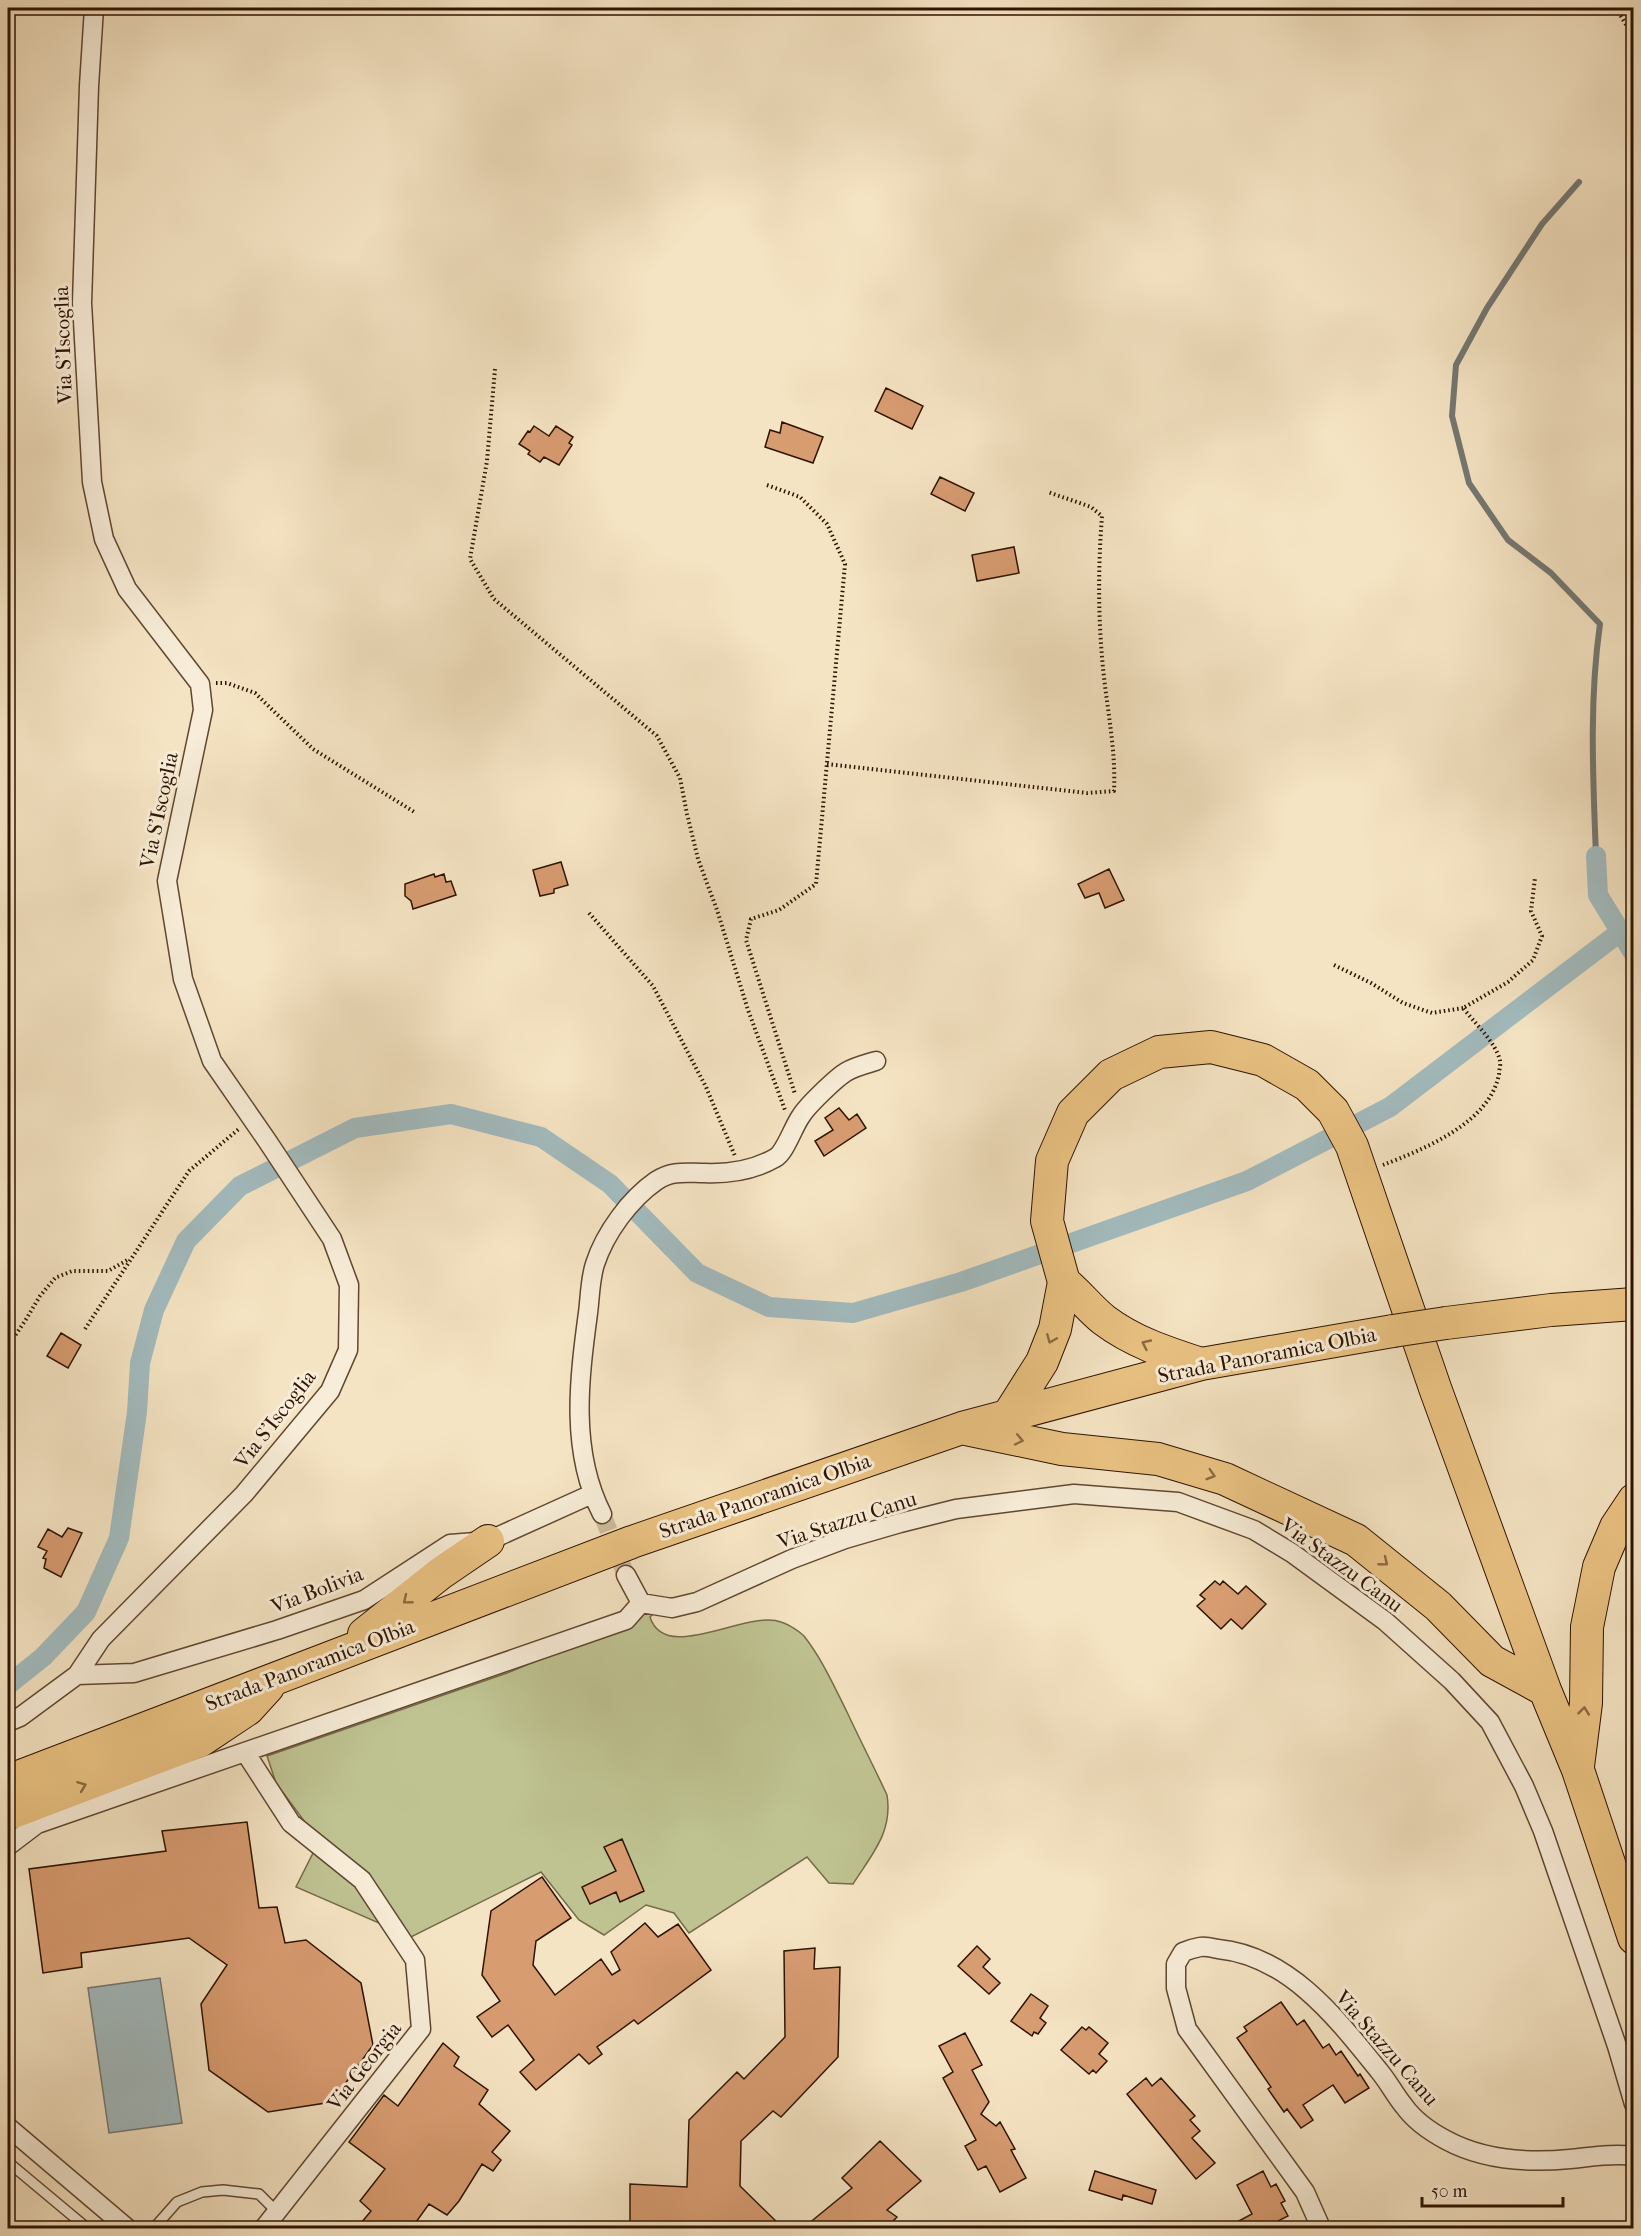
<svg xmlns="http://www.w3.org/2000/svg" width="1641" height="2236" font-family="'IM FELL French Canon',serif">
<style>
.green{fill:#bfc392;stroke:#766b49;stroke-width:1.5}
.water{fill:#a2bbbf;stroke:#747873;stroke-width:1.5}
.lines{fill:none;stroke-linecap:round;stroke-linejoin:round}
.stream{stroke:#747873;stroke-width:6}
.canal{stroke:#a2bbbf;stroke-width:20}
.building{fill:#d89c71;stroke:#2e1300;stroke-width:1.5}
.street-tunnel{stroke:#cdba9c;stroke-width:18;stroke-dasharray:18 9;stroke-linecap:butt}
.lane-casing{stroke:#604731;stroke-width:12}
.street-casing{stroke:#604731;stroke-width:21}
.highway-casing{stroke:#2e1300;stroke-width:34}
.path{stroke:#2e1300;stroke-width:4;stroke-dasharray:1.5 3;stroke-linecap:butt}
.lane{stroke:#f8edd8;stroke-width:9}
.street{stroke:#f8edd8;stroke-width:18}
.highway{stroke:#eac282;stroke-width:32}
.highway-bridge-casing{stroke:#2e1300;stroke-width:34;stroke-linecap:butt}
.highway-bridge{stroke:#eac282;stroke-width:32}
.oneway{stroke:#8c6a41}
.labels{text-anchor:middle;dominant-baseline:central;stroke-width:6;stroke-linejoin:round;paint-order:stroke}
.street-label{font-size:21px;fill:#2e1300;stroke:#f8edd8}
</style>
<rect width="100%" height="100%" fill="#f5e4c3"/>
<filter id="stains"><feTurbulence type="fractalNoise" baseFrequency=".00333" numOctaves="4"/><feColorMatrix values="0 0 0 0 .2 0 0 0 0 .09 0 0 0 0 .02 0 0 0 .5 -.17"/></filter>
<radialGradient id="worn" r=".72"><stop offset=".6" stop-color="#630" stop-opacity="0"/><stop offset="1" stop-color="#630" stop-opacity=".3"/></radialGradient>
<path class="green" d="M 632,1610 L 655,1612 L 650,1617 C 665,1665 747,1609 781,1622 C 788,1624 799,1631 804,1636 C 822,1659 834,1686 847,1712 C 860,1740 874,1767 887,1795 C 893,1832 872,1854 853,1884 L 829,1883 L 807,1857 L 689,1933 L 674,1913 L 646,1905 L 604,1935 L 579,1920 L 541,1872 L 411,1937 L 296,1887 L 319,1841 L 276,1783 L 267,1756 L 507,1673 L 553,1654 Z"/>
<path class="water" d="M 160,1978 L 182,2123 L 109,2133 L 88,1988 Z"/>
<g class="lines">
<path class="stream" d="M 1579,182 L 1542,224 L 1487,308 L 1456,365 L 1452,416 L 1469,483 L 1508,540 L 1551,573 L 1600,624 C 1589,701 1593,778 1596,856"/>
<path class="canal" d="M 1596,856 L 1598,895 L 1634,954
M 8,1685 L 43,1657 L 86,1612 L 119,1538 L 137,1412 L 140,1363 L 154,1310 L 186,1241 L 240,1186 L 355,1128 L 451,1114 L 541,1137 L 610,1184 L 697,1273 L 769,1307 L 853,1313 L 961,1282 L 1247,1181 L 1390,1107 L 1620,932"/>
</g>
<path class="building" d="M 886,388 L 923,406 L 912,429 L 875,411 Z
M 782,422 L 823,437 L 813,463 L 765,447 L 770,430 L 780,433 Z
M 534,426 L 549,436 L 556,426 L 573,437 L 569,443 L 572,445 L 559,465 L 544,457 L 540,462 L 528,454 L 530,451 L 519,444 L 528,431 L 530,432 Z
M 940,477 L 974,493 L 965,511 L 931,494 Z
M 1014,547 L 1019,573 L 977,581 L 972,555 Z
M 561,862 L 568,885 L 554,889 L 554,893 L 540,896 L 533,870 Z
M 1109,869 L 1124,900 L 1105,908 L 1099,893 L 1085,898 L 1078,884 Z
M 434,874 L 435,877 L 444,874 L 446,882 L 451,881 L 456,895 L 413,909 L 411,901 L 405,896 L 405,884 Z
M 839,1108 L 849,1120 L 857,1114 L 866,1128 L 824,1156 L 815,1141 L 833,1130 L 825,1118 Z
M 61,1333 L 81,1345 L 68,1368 L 47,1356 Z
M 68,1528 L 82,1533 L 61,1577 L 44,1568 L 46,1559 L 43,1558 L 47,1551 L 38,1547 L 48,1529 L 62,1537 Z
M 1215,1581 L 1220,1585 L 1223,1581 L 1238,1594 L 1246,1586 L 1266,1604 L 1242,1629 L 1231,1619 L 1221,1629 L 1197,1606 L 1205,1599 L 1200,1595 Z
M 247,1822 L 259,1908 L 277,1907 L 285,1943 L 306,1940 L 361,1983 L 373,2045 L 332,2102 L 268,2112 L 209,2070 L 201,2004 L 227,1965 L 189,1938 L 81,1953 L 82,1967 L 43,1973 L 29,1869 L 166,1851 L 162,1831 Z
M 622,1839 L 644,1891 L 620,1902 L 616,1892 L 590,1904 L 582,1887 L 616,1871 L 604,1847 Z
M 542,1877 L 571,1918 L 536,1941 L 533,1965 L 555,1995 L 601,1959 L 612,1975 L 620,1970 L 611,1952 L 645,1923 L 658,1937 L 678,1924 L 711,1970 L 638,2024 L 634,2020 L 597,2047 L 602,2054 L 589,2064 L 579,2054 L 536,2090 L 520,2072 L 534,2060 L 508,2025 L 492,2037 L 477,2017 L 500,2001 L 482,1975 L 491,1911 Z
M 977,1946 L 990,1959 L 983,1967 L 1000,1983 L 989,1994 L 958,1966 Z
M 815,1948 L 814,1969 L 840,1967 L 838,2057 L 781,2117 L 773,2111 L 741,2141 L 740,2186 L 784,2229 L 630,2229 L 630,2184 L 687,2187 L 689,2120 L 737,2072 L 744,2079 L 785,2037 L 784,1951 Z
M 1031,1994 L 1048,2006 L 1040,2018 L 1046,2023 L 1038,2034 L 1034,2032 L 1032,2036 L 1011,2021 Z
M 1281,2002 L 1297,2025 L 1304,2020 L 1323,2048 L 1329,2044 L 1336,2055 L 1341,2051 L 1358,2076 L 1360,2074 L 1369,2088 L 1345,2103 L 1333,2085 L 1303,2105 L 1313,2120 L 1301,2128 L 1287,2109 L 1284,2112 L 1268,2089 L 1271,2087 L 1237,2038 L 1247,2031 L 1244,2027 Z
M 1082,2027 L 1086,2030 L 1089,2027 L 1108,2043 L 1099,2054 L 1107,2061 L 1096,2073 L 1093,2070 L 1089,2074 L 1061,2050 Z
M 965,2033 L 982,2065 L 972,2070 L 989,2102 L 981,2114 L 996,2126 L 1000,2122 L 1015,2149 L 1011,2150 L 1026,2178 L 1000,2192 L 986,2166 L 978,2170 L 965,2146 L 976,2140 L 943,2078 L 953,2072 L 939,2046 Z
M 443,2043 L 459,2057 L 454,2066 L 488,2090 L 479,2104 L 510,2131 L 492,2152 L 501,2160 L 493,2171 L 482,2164 L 459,2201 L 447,2215 L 429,2204 L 411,2229 L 356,2229 L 371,2211 L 360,2201 L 385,2169 L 349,2142 L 384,2095 L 398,2106 Z
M 1146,2078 L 1152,2086 L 1161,2078 L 1195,2116 L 1190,2120 L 1200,2131 L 1192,2138 L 1215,2163 L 1196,2179 L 1127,2094 Z
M 880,2141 L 921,2181 L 887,2210 L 897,2217 L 885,2229 L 802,2229 L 852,2188 L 842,2178 Z
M 1095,2171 L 1156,2190 L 1152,2204 L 1123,2195 L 1122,2200 L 1089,2190 Z
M 1263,2171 L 1271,2187 L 1276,2184 L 1285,2201 L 1281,2203 L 1288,2216 L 1276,2222 L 1279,2229 L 1224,2229 L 1252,2214 L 1237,2185 Z"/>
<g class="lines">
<path class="street-tunnel" d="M 602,1514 L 626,1575"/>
<defs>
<path id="lane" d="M 8,2162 L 87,2228
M 154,2228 L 177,2202 L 202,2192 L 223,2190 L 259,2194 L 276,2211"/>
<path id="street" d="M 602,1514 C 570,1451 579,1380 588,1313 C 590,1298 590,1279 595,1264 C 605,1233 630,1199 656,1181 C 672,1170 687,1173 704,1173 C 728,1174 754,1170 775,1158 C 785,1153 793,1127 801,1116 C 807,1106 836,1078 846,1072 C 854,1067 866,1064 876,1061
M 641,1603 L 672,1608 L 697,1602 L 792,1559 L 845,1539 L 900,1523 L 956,1509 L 1074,1494 L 1178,1502 L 1254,1530 L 1292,1553 L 1385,1621 L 1452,1681 L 1490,1722 L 1524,1786 L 1543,1831 L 1617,2046 L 1634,2104
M 77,1675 L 134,1673 L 277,1630 L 364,1600 L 450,1544 L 488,1541 L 592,1494
M 8,1722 L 20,1717 L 77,1675 L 101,1639 L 244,1494 L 330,1391 L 348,1350 L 349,1285 L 332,1239 L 268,1142 L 212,1061 L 183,979 L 167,881 L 203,710 L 200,684 L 127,589 L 104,539 L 92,482 L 82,303 L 89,86 L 94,8
M 245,1752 L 291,1823 L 362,1880 L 415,1960 L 421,2029 L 264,2228
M 8,1846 L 37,1824 L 626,1620 L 641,1603 L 626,1575
M 8,2127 L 127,2228
M 1321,2228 L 1305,2192 L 1187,2029 L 1176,1988 L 1176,1964 L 1183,1952 C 1188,1950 1194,1948 1200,1947 C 1206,1946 1213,1948 1218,1949 C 1290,1956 1338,2020 1380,2072 C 1389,2083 1395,2095 1404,2106 C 1414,2120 1431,2132 1446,2140 C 1483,2160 1529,2163 1570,2159 C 1591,2157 1613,2153 1634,2156"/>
<path id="highway" d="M 1064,1282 C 1079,1294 1090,1309 1104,1320 C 1133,1342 1167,1353 1201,1364
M 1446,1323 L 1551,1310 L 1634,1304
M 1009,1414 L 1042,1362 L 1055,1329 L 1064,1282 L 1047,1221 L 1052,1161 L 1073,1113 L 1111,1075 L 1159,1052 L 1211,1047 L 1263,1060 L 1307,1085 L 1333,1111 L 1352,1146 L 1435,1388 L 1545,1690 L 1578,1770 L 1634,1938
M 966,1429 L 1062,1449 L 1158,1459 L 1225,1479 L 1356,1540 L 1438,1606 L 1492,1661 L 1545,1690
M 364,1634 L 441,1573 L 488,1541
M 1578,1766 L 1586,1703 L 1587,1627 L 1599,1567 L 1616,1527 L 1634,1500
M 8,1781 L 632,1542 L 962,1428 L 1201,1364 L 1393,1331
M 8,1814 L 200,1741 L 248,1709 L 268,1687"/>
</defs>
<use href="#lane" class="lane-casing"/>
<use href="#street" class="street-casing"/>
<use href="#highway" class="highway-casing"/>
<path class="path" d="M 1616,8 L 1634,38
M 1626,8 L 1634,13
M 495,369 L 487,461 L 470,559 L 494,599 L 657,736 L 680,778 L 687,814 L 698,859 L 717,910 L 748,1010 L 785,1110
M 767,485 L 800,497 L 827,524 L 845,564 L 816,884 L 779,910 L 751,919 L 746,940 L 795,1094
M 216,683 L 227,683 L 255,693 L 313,749 L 416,813
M 827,764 L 1087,793 L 1114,791 C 1116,750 1107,709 1103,668 C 1098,617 1098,567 1102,516 L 1091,507 L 1048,492
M 589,913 L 653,986 L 706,1087 L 735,1156
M 1334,965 L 1371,983 L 1403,1003 L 1432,1013 L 1463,1008
M 1383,1165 C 1424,1149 1490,1123 1499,1074 C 1499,1070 1501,1065 1500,1061 C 1497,1044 1474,1022 1463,1008 L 1508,982 L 1533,960 L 1542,936 L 1531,911 L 1535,878
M 85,1329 L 189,1171 L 240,1128
M 8,1346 L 25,1321 L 40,1296 L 55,1278 L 72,1271 L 108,1271 L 129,1259"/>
<use href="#lane" class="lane"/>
<use href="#street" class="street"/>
<use href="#highway" class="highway"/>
<defs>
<path id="highway-bridge" d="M 1393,1331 L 1446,1323"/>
</defs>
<use href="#highway-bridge" class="highway-bridge-casing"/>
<use href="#highway-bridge" class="highway-bridge"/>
</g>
<defs><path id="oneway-chevron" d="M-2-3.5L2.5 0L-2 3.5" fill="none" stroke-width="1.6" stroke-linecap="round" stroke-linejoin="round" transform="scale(1.5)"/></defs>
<g class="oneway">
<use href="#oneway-chevron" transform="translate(1051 1339) rotate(112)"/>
<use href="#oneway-chevron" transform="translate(1146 1344) rotate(-155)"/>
<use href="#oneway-chevron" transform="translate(1019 1440) rotate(12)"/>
<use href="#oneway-chevron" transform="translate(1211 1475) rotate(17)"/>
<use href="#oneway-chevron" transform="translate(1384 1562) rotate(39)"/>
<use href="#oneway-chevron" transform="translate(407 1600) rotate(141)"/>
<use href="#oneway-chevron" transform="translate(1584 1711) rotate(-84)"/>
<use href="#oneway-chevron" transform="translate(82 1786) rotate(-21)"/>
</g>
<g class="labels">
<g class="street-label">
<text transform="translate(63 345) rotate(-92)">Via S'Iscoglia</text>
<text transform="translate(159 810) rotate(-78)">Via S'Iscoglia</text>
<text transform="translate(1267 1355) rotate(-11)">Strada Panoramica Olbia</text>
<text transform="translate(275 1419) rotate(-52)">Via S'Iscoglia</text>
<text transform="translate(765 1496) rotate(-19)">Strada Panoramica Olbia</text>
<text transform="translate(847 1520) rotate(-18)">Via Stazzu Canu</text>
<text transform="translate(1342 1565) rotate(36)">Via Stazzu Canu</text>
<text transform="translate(317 1590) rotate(-21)">Via Bolivia</text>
<text transform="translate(310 1665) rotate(-21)">Strada Panoramica Olbia</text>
<text transform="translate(1387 2048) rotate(49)">Via Stazzu Canu</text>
<text transform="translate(364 2066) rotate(-52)">Via Georgia</text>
</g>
</g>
<rect width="1641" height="2236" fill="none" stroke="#f5e4c3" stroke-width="30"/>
<rect x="9" y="9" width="1623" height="2218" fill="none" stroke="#2e1300" stroke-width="3"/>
<rect x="15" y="15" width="1611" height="2206" fill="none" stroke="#2e1300" stroke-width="1.5"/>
<path d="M1422 2197v9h141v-9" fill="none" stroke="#2e1300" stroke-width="3"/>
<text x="1431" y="2197" font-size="18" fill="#2e1300" stroke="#f8edd8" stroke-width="4.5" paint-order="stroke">50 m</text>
<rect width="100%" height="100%" filter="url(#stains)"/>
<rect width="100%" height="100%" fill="url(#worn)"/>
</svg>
